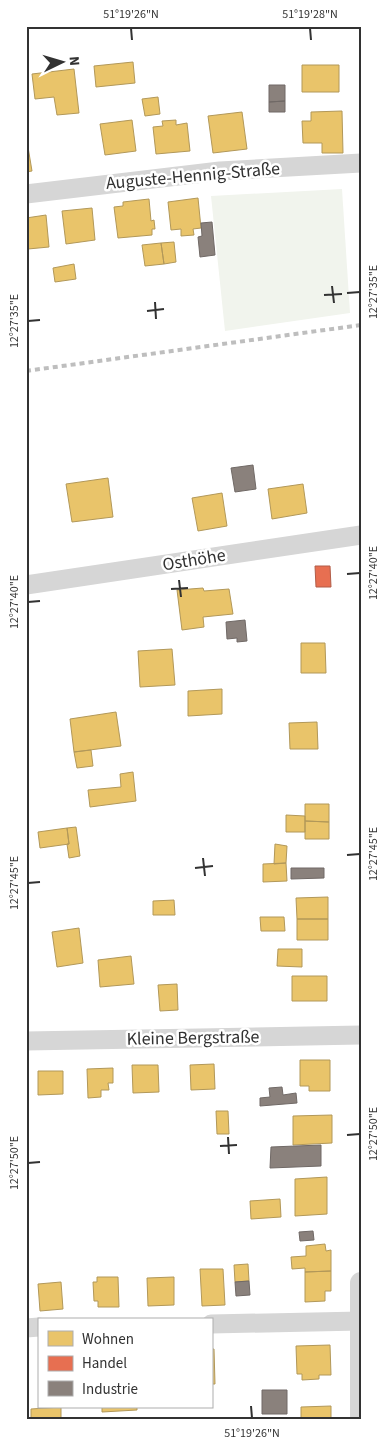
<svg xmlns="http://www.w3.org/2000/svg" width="387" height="1446" font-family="'Source Sans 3',sans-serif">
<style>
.green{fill:#f1f4ed}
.homes{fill:#e9c46a;stroke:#b29859}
.shops{fill:#e76f51;stroke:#b15d48}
.industry{fill:#8a817c;stroke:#706966}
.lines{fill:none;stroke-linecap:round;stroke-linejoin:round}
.minor{stroke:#d6d6d6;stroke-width:19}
.tertiary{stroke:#d6d6d6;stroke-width:22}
.rail{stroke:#bebebe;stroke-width:4;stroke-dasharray:5 4;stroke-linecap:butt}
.ticks{fill:none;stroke:#323232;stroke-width:2}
.labels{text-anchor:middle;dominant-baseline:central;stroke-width:5;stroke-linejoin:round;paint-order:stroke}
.street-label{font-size:18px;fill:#323232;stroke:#fff}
.neatline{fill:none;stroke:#323232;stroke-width:2}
.ticks-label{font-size:12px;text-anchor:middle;fill:#323232}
</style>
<rect width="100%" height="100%" fill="#fff"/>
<path class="green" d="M 342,189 L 350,313 L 225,331 L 211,196 Z"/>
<path class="homes" d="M 133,62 L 135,83 L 96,87 L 94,66 Z
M 302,65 L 339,65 L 339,92 L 302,92 Z
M 74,69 L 79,113 L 57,115 L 54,97 L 35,99 L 32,74 Z
M 158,97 L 160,114 L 145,116 L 142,99 Z
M 342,111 L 343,153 L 322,153 L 322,143 L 303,143 L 302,121 L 311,121 L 311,112 Z
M 242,112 L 247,149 L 213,153 L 208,116 Z
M 132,120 L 136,151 L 105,155 L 100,124 Z
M 176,120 L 176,125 L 187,123 L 190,151 L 156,154 L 153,127 L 163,126 L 162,121 Z
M 26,135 L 32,171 L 26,172 Z
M 198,198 L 201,228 L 193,229 L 194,235 L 181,236 L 181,229 L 171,230 L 168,202 Z
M 149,199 L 151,221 L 154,220 L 155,229 L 152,229 L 152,235 L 118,238 L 114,207 L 123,206 L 123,202 Z
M 92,208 L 95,240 L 66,244 L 62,211 Z
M 46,215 L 49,247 L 28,249 L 28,241 L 26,242 L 26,218 Z
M 174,242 L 176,262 L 164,264 L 161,243 Z
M 161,243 L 164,264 L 145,266 L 142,245 Z
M 74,264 L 76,279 L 55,282 L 53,268 Z
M 108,478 L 113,517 L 72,522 L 66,484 Z
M 303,484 L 307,513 L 272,519 L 268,489 Z
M 222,493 L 227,526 L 198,531 L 192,498 Z
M 203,588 L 204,591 L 229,589 L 233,614 L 203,617 L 204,627 L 182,630 L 177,590 Z
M 301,643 L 325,643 L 326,673 L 301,673 Z
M 172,649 L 175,685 L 140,687 L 138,651 Z
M 222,689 L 222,714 L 188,716 L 188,691 Z
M 116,712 L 121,746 L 74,752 L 70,719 Z
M 317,722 L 318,749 L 290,749 L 289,723 Z
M 91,750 L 93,766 L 77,768 L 74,752 Z
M 133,772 L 136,801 L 90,807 L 88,790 L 121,787 L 120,774 Z
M 305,804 L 329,804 L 329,822 L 305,821 Z
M 286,815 L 305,816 L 305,832 L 286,832 Z
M 305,821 L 329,822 L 329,839 L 305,839 Z
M 76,827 L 80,856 L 69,858 L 67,844 L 69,844 L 67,828 Z
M 67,828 L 69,844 L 40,848 L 38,832 Z
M 275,844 L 287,846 L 286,863 L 274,864 Z
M 286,863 L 287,881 L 263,882 L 263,864 Z
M 328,897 L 328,919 L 297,919 L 296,898 Z
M 174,900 L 175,915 L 153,915 L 153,901 Z
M 260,917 L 284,917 L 285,931 L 261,931 Z
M 297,919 L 328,919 L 328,940 L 297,940 Z
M 79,928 L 83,963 L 57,967 L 52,932 Z
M 278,949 L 302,949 L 302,967 L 277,966 Z
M 131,956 L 134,984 L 100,987 L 98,960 Z
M 292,976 L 327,976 L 327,1001 L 292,1001 Z
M 177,984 L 178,1010 L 160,1011 L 158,985 Z
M 300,1060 L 330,1060 L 330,1091 L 309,1091 L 309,1086 L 300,1086 Z
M 214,1064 L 215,1089 L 191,1090 L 190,1065 Z
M 132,1065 L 158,1065 L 159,1092 L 133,1093 Z
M 113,1068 L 113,1083 L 108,1083 L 109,1090 L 101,1090 L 101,1097 L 88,1098 L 87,1069 Z
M 38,1071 L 63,1071 L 63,1094 L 38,1095 Z
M 216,1111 L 228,1111 L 229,1134 L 217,1134 Z
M 332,1115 L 332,1143 L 293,1145 L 293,1116 Z
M 327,1177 L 327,1214 L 295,1216 L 295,1179 Z
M 280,1199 L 281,1217 L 251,1219 L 250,1201 Z
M 325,1244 L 326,1251 L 331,1250 L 331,1271 L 305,1272 L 305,1268 L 292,1269 L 291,1257 L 306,1256 L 306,1246 Z
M 248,1264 L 249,1281 L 235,1282 L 234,1265 Z
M 200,1269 L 223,1269 L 225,1305 L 202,1306 Z
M 331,1271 L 331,1291 L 325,1291 L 325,1301 L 305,1302 L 305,1272 Z
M 97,1277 L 118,1277 L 119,1307 L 98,1307 L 98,1301 L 94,1301 L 93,1282 L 97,1282 Z
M 174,1277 L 174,1305 L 148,1306 L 147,1278 Z
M 61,1282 L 63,1309 L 40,1311 L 38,1284 Z
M 330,1345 L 331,1375 L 319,1375 L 319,1379 L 302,1380 L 302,1374 L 297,1374 L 296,1346 Z
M 211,1349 L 214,1349 L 215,1384 L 211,1384 Z
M 331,1406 L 331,1420 L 301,1420 L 301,1407 Z
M 61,1407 L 61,1420 L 31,1420 L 31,1409 Z
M 102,1407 L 137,1407 L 137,1410 L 102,1412 Z"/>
<path class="shops" d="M 315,566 L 330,566 L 331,587 L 316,587 Z"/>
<path class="industry" d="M 269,85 L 285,85 L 285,101 L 269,102 Z
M 285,101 L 285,112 L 269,112 L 269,102 Z
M 212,222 L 215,255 L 200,257 L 198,237 L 202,236 L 201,223 Z
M 253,465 L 256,489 L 235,492 L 231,468 Z
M 245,620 L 247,641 L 237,642 L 237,638 L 227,639 L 226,622 Z
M 291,868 L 324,868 L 324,878 L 291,879 Z
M 282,1087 L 283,1095 L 296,1093 L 297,1103 L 260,1106 L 260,1098 L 270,1097 L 269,1088 Z
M 321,1145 L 321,1166 L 270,1168 L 271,1147 Z
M 313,1231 L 314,1240 L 300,1241 L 299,1232 Z
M 249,1281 L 250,1295 L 236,1296 L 235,1282 Z
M 262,1390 L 287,1390 L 287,1414 L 262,1414 Z"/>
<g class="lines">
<path class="minor" d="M 26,194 L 220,171 L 361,163
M 26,585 L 361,535
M 26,1041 L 361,1035
M 211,1324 L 361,1321
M 26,1328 L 39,1327"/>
<path class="tertiary" d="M 361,1420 L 361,1283"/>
<path class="rail" d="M 26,371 L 361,325"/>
</g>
<path class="ticks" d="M 131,28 L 132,40M 310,28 L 311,40M 332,286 L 334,303M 347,293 L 360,292M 324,295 L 342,294M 155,302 L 156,319M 147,311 L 164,309M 28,321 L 40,320M 347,574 L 360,573M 179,580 L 181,597M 171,589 L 188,588M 28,602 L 40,601M 347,855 L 360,854M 203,858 L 205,876M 195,868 L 213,866M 28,883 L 40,882M 347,1135 L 360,1134M 228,1137 L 229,1154M 220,1146 L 237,1145M 28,1163 L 40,1162M 251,1406 L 252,1418"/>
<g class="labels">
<g class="street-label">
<text transform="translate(193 176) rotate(-5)">Auguste-Hennig-Straße</text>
<text transform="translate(194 560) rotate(-9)">Osthöhe</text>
<text transform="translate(193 1038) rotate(-1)">Kleine Bergstraße</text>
</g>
</g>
<rect width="387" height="1446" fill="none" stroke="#ffffff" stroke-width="55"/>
<rect x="38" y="1318" width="175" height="90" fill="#ffffff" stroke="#adadad"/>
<rect x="48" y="1331" width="25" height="15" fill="#e9c46a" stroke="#adadad"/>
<text x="82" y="1344" font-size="15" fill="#323232">Wohnen</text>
<rect x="48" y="1356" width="25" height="15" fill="#e76f51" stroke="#adadad"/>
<text x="82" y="1368" font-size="15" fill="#323232">Handel</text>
<rect x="48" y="1381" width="25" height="15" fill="#8a817c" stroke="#adadad"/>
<text x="82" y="1394" font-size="15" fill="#323232">Industrie</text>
<g transform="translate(62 62) rotate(85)" stroke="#ffffff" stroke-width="4" paint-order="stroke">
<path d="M0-4L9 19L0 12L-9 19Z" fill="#323232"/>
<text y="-8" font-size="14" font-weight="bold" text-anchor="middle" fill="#323232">N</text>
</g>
<rect x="28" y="28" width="332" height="1390" class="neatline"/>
<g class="ticks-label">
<text x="131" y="18">51°19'26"N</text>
<text x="310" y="18">51°19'28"N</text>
<text transform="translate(373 292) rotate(-90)" y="4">12°27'35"E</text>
<text transform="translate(14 321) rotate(-90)" y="4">12°27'35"E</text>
<text transform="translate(373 573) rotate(-90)" y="4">12°27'40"E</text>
<text transform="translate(14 602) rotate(-90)" y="4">12°27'40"E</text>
<text transform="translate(373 854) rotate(-90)" y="4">12°27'45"E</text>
<text transform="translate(14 883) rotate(-90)" y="4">12°27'45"E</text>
<text transform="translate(373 1134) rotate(-90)" y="4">12°27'50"E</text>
<text transform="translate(14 1163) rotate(-90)" y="4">12°27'50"E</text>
<text x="252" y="1437">51°19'26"N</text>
</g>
</svg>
